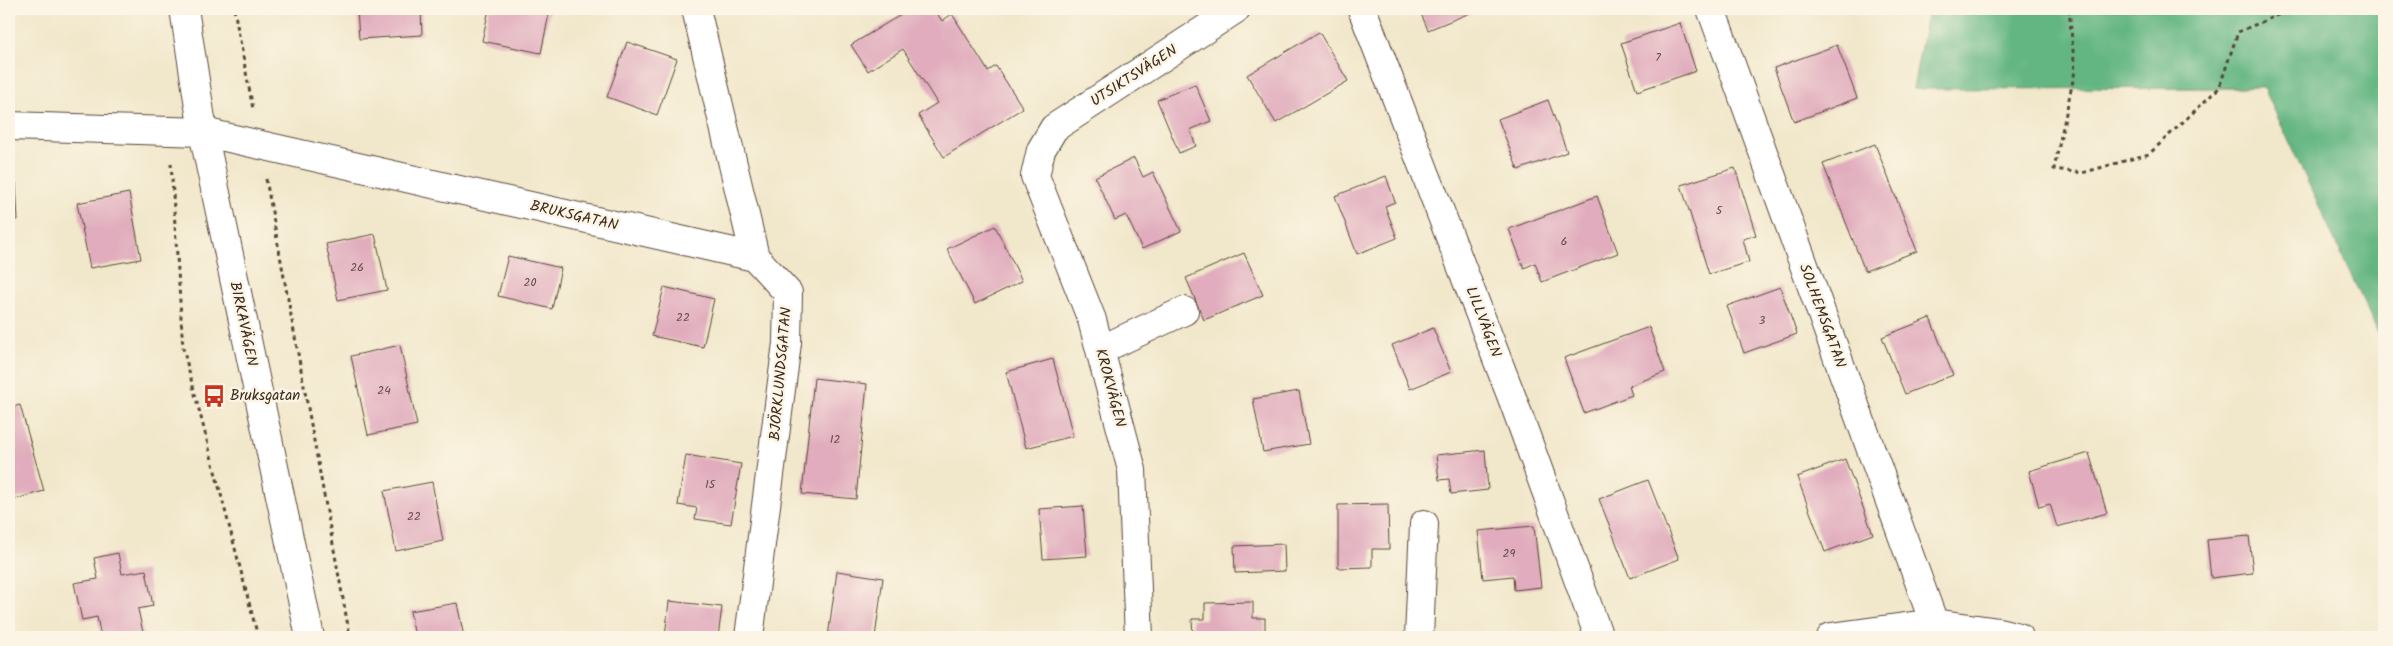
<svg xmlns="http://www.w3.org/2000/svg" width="2393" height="646" font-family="Kalam,sans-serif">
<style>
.forest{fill:#64b682;stroke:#507050}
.building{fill:#e1adbe}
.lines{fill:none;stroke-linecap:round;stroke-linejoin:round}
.minor-casing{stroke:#564638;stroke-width:30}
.path{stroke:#564638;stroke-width:3;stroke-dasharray:4 4;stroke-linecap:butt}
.minor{stroke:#fff;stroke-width:28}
.labels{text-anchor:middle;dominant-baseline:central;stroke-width:5;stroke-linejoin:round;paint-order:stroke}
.number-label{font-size:12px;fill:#644b46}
.street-label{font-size:15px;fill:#3b2a1e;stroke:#fcf5e5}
.poi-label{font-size:15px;fill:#3b2a1e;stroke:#fcf5e5;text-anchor:start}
</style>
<rect width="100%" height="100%" fill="#fcf5e5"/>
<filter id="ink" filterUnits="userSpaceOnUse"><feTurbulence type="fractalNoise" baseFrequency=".02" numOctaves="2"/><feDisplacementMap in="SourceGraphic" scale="10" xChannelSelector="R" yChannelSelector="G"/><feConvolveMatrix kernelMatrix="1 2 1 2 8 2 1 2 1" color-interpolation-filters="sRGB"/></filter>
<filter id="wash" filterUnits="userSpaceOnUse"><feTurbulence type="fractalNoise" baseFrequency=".0096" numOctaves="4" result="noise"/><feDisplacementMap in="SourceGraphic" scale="20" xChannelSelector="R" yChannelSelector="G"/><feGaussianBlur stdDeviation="1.12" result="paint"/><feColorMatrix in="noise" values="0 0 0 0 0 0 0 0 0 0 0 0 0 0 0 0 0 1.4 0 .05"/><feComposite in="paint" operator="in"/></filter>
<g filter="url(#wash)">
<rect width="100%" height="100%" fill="#f1e7cb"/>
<path class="forest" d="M 1928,9 L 2384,9 L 2384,332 L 2379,335 L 2264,88 L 1913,89 Z"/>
<g id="blocks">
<path class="building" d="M 357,9 L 421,9 L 422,35 L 359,39 Z
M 489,9 L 550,9 L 541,53 L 482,41 Z
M 910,9 L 934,9 L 942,21 L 952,14 L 988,71 L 996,66 L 1023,108 L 944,157 L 918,115 L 937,103 L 903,49 L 868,71 L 851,45 Z
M 1419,9 L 1474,9 L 1475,11 L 1428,30 Z
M 1680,23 L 1696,71 L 1637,91 L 1621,43 Z
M 1319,32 L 1348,81 L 1276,123 L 1247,75 Z
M 627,42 L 677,59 L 657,115 L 607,97 Z
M 1837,45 L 1857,98 L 1794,122 L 1774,68 Z
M 1195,84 L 1211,121 L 1190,130 L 1196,146 L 1179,153 L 1157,100 Z
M 1548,100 L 1567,152 L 1518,170 L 1498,119 Z
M 1875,144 L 1917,251 L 1865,271 L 1823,164 Z
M 1134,158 L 1143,177 L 1153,172 L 1181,231 L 1142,249 L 1126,215 L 1115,220 L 1095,177 Z
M 1735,168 L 1756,235 L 1743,239 L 1749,262 L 1709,274 L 1681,185 Z
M 1386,176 L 1395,202 L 1385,206 L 1397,238 L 1357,254 L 1335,196 Z
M 9,183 L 16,183 L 18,220 L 9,220 Z
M 129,193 L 141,259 L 90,268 L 77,203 Z
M 1597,196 L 1618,253 L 1542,282 L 1535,263 L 1524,268 L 1509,229 Z
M 995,226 L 1022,281 L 975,304 L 947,249 Z
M 375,234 L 387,290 L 338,300 L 326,244 Z
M 1244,253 L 1263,295 L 1204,320 L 1186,278 Z
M 508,256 L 561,268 L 552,309 L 498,296 Z
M 664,287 L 714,299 L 703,347 L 652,336 Z
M 1780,287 L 1797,334 L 1744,353 L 1727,306 Z
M 1930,318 L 1953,375 L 1905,394 L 1882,337 Z
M 1649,327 L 1665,372 L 1629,386 L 1632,395 L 1584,413 L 1564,358 Z
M 1433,328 L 1451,372 L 1410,389 L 1392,345 Z
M 400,345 L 417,425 L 368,435 L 351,356 Z
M 1053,359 L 1073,436 L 1026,448 L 1006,372 Z
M 814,378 L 867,384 L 856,499 L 802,494 Z
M 1299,391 L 1309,444 L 1263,452 L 1253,399 Z
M 20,405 L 44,491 L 9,501 L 9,408 Z
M 1485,450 L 1488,490 L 1451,494 L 1449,479 L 1439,480 L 1436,455 Z
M 2089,453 L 2107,513 L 2057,527 L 2050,504 L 2039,507 L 2029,471 Z
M 686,455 L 741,464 L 731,524 L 695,519 L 697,508 L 678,505 Z
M 1845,459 L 1873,534 L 1825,552 L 1797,477 Z
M 1648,480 L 1679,559 L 1630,578 L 1599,499 Z
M 432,482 L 443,541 L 396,551 L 384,491 Z
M 1388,504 L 1389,549 L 1372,549 L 1372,567 L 1338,568 L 1338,505 Z
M 1083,506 L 1087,556 L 1043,559 L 1039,509 Z
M 1534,526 L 1541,587 L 1514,590 L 1513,576 L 1483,579 L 1478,531 Z
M 2249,536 L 2253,573 L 2211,578 L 2207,540 Z
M 1284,544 L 1285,571 L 1235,573 L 1234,546 Z
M 118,553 L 122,574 L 146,570 L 153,606 L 138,609 L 144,637 L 101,637 L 97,617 L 82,620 L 74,583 L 98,579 L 94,558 Z
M 837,571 L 883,578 L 875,637 L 828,637 Z
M 669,601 L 722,607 L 718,637 L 665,637 Z
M 1253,602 L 1253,618 L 1265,618 L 1265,637 L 1193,637 L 1192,619 L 1205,619 L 1205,603 Z
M 457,603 L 464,637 L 415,637 L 410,611 Z"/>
</g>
</g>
<g filter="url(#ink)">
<use href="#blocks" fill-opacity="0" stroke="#564638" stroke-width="1"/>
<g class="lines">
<defs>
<path id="minor" d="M 184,9 L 203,132 L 310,637
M 696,9 L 755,257 L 788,293 L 787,343 L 749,637
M 1362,9 L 1514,403 L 1599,637
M 1711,9 L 1934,623
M 9,126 L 203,132 L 755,257
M 1100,350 L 1184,311
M 1139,637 L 1132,470 L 1092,320 L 1035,176 L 1041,150 L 1054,128 L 1236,9
M 1419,637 L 1424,524
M 1831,637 L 1934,623 L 1999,632 L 2019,637"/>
</defs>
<use href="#minor" class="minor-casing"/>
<path class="path" d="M 234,9 L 253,109
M 2069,9 L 2075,71 L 2054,169 L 2082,173 L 2149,154 L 2219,88 L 2238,32 L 2292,9
M 171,163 L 183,348 L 258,637
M 266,179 L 350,637"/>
<use href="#minor" class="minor"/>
</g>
</g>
<defs>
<symbol id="bus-bare" viewBox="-9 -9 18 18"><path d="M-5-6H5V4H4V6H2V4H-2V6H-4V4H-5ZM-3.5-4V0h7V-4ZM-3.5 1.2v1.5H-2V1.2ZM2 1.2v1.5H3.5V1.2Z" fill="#c8321e" stroke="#fcf5e5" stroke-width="2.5" paint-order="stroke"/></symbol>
</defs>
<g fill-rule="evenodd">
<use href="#bus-bare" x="198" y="380" width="32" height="32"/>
</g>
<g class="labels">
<g class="number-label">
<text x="1658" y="57">7</text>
<text x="1719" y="210">5</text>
<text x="1564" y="241">6</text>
<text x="357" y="267">26</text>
<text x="530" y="282">20</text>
<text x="683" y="317">22</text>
<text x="1762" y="320">3</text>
<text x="384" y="390">24</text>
<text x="835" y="439">12</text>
<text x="710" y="484">15</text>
<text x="414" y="516">22</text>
<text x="1509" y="553">29</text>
</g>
<g class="street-label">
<text transform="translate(1134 76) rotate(-33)">UTSIKTSVÄGEN</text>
<text transform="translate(574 216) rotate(13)">BRUKSGATAN</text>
<text transform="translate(1822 316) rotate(70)">SOLHEMSGATAN</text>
<text transform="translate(1483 322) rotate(69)">LILLVÄGEN</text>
<text transform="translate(243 324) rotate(78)">BIRKAVÄGEN</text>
<text transform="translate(781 374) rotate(-85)">BJÖRKLUNDSGATAN</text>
<text transform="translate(1110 388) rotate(75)">KROKVÄGEN</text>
</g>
<g class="poi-label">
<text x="230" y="396">Bruksgatan</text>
</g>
</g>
<rect width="2393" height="646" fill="none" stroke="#fcf5e5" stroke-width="30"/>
</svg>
